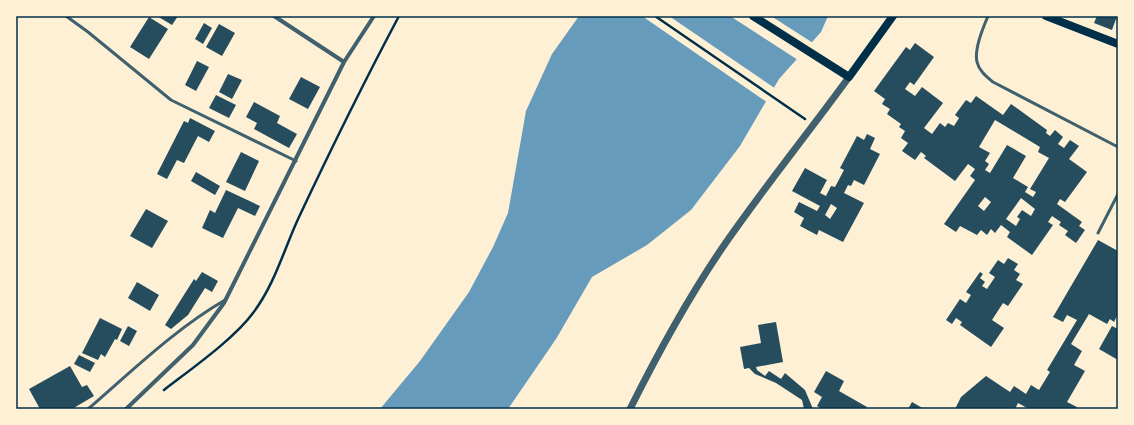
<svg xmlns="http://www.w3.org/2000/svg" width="1134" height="425" font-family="'Exo 2',sans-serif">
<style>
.water{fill:#669bbc}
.pier{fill:#fdf0d5}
.building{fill:#264d5e;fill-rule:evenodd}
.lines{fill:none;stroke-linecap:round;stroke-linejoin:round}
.path{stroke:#003049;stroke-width:2.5}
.service{stroke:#3f606c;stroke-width:3}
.minor{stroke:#3f606c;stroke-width:4}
.tertiary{stroke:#3f606c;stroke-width:7}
.secondary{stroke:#003049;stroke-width:8}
.neatline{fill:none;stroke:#003049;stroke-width:1.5}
</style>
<rect width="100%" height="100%" fill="#fdf0d5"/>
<path class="water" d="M 579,16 L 828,16 L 821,32 L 779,79 L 740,146 L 691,210 L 647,245 L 592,277 L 556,339 L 508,409 L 380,409 L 420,361 L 469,292 L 493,247 L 508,213 L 526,111 L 552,54 Z"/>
<path class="pier" d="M 642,16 L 669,16 L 776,89 L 768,103 Z
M 730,16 L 771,16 L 813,43 L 798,60 Z"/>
<path class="building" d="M 157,16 L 178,16 L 172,25 Z
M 1097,16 L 1118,16 L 1118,20 L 1116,19 L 1112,30 L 1094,23 Z
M 149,17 L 168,29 L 149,59 L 130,47 Z
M 204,23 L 212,28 L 203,44 L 195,39 Z
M 219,24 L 235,33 L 222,56 L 206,47 Z
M 915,43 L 934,57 L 914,85 L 910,82 L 905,89 L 915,96 L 922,87 L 943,103 L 924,128 L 932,134 L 940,123 L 945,127 L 948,123 L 954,126 L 959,118 L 955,115 L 966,100 L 971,103 L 976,96 L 1003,115 L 1011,104 L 1047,130 L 1046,133 L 1050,136 L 1055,130 L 1063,137 L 1058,144 L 1064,148 L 1070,140 L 1079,146 L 1069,159 L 1087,172 L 1065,202 L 1060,199 L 1057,204 L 1082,222 L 1079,226 L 1085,230 L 1076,243 L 1065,235 L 1068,231 L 1059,225 L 1061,222 L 1052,216 L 1048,222 L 1053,225 L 1032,255 L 1007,237 L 1010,232 L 1001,225 L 995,233 L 991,229 L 987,235 L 981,230 L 977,235 L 960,226 L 956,232 L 944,224 L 975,180 L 970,176 L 975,169 L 968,164 L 955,181 L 924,158 L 926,156 L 921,152 L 915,160 L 902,151 L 908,143 L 901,138 L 905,131 L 899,127 L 901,124 L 887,114 L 890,109 L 882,104 L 885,99 L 874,91 L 906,47 L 910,50 ZM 995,120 L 1040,147 L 1038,152 L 1049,158 L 1030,189 L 1036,192 L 1033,197 L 1025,192 L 1028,187 L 1013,178 L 1026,156 L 1007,145 L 990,173 L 985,170 L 989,164 L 985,161 L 990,153 L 979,147 ZM 985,197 L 991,202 L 984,211 L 978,206 ZM 1021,198 L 1035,209 L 1031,216 L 1022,210 L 1017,217 L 1020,219 L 1016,226 L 1006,219 Z
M 197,61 L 209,67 L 196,91 L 185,85 Z
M 228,74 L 242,80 L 232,99 L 219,92 Z
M 301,77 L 320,87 L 308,109 L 289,99 Z
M 216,95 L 236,105 L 229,118 L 209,108 Z
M 254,102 L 280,116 L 277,123 L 297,134 L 289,148 L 254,129 L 257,123 L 246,117 Z
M 190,118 L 215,131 L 209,142 L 198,136 L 184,163 L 177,160 L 167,179 L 157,174 L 184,121 L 188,123 Z
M 867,134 L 875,138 L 870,149 L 880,154 L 864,185 L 854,180 L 851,186 L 848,185 L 844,193 L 864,203 L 843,242 L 819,230 L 817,235 L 800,226 L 804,218 L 794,212 L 799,202 L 817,211 L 820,206 L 792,191 L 805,168 L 827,180 L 820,193 L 826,196 L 831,186 L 835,187 L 844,170 L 840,168 L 857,136 L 864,140 ZM 831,204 L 837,208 L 830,219 L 825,215 Z
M 241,152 L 259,161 L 245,191 L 226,182 Z
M 196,172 L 220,186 L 215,195 L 191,181 Z
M 226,190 L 260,206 L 255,216 L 238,208 L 223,238 L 202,228 L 210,210 L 215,213 Z
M 146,209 L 168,221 L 152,248 L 130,236 Z
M 1098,240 L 1118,251 L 1118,314 L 1114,322 L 1110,319 L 1107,324 L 1089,314 L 1071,344 L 1082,351 L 1074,365 L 1085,371 L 1067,402 L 1077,407 L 1076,409 L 1029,409 L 1018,403 L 1015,409 L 955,409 L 961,397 L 986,376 L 1010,392 L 1014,386 L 1026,394 L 1031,385 L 1039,390 L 1050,372 L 1047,370 L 1077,320 L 1067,315 L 1063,322 L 1053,317 Z
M 1008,258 L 1018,264 L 1014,270 L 1020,274 L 1016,280 L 1023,284 L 1008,306 L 1003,303 L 992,320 L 1004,328 L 991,347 L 960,325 L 962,322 L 956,318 L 952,324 L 946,320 L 960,299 L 966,303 L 971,295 L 966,292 L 980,272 L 983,274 L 980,278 L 985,282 L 982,286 L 987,289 L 995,277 L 989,273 L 998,260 L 1004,264 Z
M 202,272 L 218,281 L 212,292 L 205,288 L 188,315 L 171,329 L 165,325 L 194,279 L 196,281 Z
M 137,282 L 159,295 L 150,311 L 128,298 Z
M 100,318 L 122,329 L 117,340 L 115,339 L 105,357 L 101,354 L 98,360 L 82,353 Z
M 776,322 L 783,362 L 756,367 L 757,370 L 765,376 L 769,371 L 781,379 L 785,373 L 805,390 L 813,409 L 804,409 L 802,400 L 776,383 L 755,374 L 749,368 L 744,369 L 740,347 L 761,343 L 758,325 Z
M 128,326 L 137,331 L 129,346 L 120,341 Z
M 1112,326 L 1118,329 L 1118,360 L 1099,349 Z
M 79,355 L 95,363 L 90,372 L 74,364 Z
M 70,366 L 82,387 L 87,385 L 94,396 L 72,409 L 40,409 L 29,389 Z
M 826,371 L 844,381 L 839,391 L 867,407 L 866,409 L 822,409 L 817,406 L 822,397 L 814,392 Z
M 912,402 L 924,409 L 908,409 Z"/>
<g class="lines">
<path class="path" d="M 655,16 L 805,119
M 164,390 C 191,369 234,339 253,313 C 275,284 284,249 299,217 C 331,149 364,82 399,16"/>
<path class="service" d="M 66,16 L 88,32 L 171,100 L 296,161
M 988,16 C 983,28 974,49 977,62 C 979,71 987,77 993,82 L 1118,147
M 1098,233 L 1118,194
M 88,409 C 132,371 175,329 225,300"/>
<path class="minor" d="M 274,16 L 344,62
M 126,409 L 193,345 L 224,303 L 344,62 L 374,16"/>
<path class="tertiary" d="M 630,409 C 659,351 690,294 727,241 C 766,185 809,132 849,77"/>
<path class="secondary" d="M 753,16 L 849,77 L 893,16
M 1046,16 L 1118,44"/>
</g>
<rect width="1134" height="425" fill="none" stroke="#fdf0d5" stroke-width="34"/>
<rect x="17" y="17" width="1100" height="391" class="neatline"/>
</svg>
